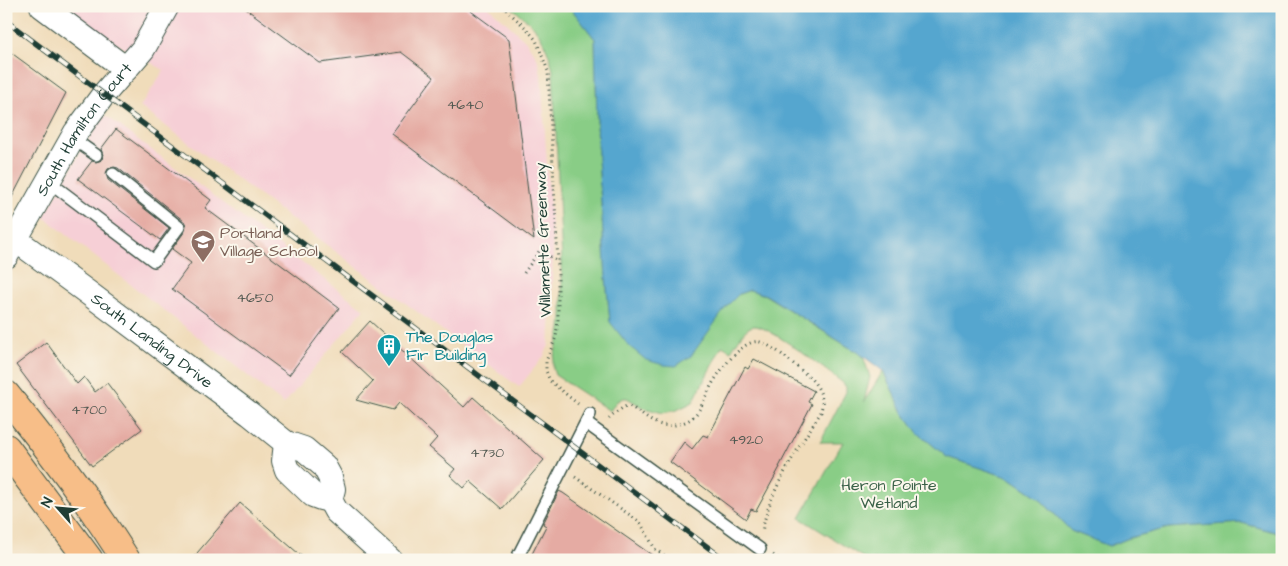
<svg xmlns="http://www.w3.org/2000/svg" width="1288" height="566" font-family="'Architects Daughter',sans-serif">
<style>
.built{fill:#f6cfd6}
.green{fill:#89cd86;stroke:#54855d}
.water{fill:#54a6cf;stroke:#3a7282}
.building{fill:#e5aba3}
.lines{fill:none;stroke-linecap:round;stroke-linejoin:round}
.lane-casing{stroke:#3e5548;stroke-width:14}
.street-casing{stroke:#3e5548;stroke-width:26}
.primary-casing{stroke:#3e5548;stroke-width:30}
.path{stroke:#3e5548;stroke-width:3;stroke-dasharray:1 4;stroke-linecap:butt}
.lane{stroke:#fff;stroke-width:11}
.street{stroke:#fff;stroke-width:24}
.primary{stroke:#f7be88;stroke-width:28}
.rail-casing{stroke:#1f3d34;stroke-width:5.5}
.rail{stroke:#fbf7ec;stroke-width:4;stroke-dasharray:11;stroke-linecap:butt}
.labels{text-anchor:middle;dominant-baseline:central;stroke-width:4;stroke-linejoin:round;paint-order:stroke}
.number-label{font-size:14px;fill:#505850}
.street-label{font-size:16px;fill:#1f3d34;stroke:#fbf7ec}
.education-label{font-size:16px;fill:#785e54;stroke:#fbf7ec;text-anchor:start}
.culture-label{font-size:16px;fill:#0d838f;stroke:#fbf7ec;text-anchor:start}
.park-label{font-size:16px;fill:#3a6148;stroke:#fbf7ec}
</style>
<rect width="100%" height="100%" fill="#fbf7ec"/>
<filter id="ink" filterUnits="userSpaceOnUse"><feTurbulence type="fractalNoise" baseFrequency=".02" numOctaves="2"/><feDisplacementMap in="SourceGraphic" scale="10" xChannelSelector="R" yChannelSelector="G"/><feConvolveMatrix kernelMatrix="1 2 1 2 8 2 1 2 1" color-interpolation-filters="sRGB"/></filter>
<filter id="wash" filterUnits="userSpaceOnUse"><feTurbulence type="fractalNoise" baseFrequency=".0096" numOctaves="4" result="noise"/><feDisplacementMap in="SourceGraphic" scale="20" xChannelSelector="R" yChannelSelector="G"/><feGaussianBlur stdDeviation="1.12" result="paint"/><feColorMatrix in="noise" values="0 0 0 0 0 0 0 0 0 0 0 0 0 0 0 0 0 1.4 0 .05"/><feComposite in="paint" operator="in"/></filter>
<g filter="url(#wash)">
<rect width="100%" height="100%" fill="#f0dcba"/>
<path class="built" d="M 67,6 L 488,6 L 525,40 L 537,57 L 541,74 L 553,254 L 550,329 L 549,345 L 544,356 L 519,387 L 140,107 L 164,70 L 111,41 Z
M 105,115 L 364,309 L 284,404 L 44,217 L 84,146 Z"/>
<path class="green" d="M 510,6 L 569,6 L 595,39 L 598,158 L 606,278 L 610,322 L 727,306 L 739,294 L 750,290 L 765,295 L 863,356 L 870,377 L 864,402 L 883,371 L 903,412 L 918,433 L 947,457 L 1010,478 L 1038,497 L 1071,531 L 1109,546 L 1129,538 L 1168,528 L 1242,523 L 1282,534 L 1282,560 L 1237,560 L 1220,558 L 1205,560 L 867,560 L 800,518 L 843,442 L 820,442 L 846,392 L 846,387 L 842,382 C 828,372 767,324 754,326 C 744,327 737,343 731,351 L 722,346 L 693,402 L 677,410 L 663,413 L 644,408 L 627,398 L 623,398 L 616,402 L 610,411 L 561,379 L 555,375 L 553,369 L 553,360 L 561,329 L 562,316 L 562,262 L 553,71 C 550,55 544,40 534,27 C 527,20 518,13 510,6 Z"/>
<path class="water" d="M 569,6 L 1282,6 L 1282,534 L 1242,523 L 1168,528 L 1129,538 L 1109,546 L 1071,531 L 1038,497 L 1010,478 L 947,457 L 918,433 L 903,412 L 883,371 L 863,356 L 766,295 L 750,290 L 739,294 L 727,306 L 691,356 L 676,366 L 664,365 L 646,360 L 629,346 L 610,322 L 606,278 L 598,158 L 595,39 Z"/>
<g id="blocks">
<path class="building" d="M 242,6 L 464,6 L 509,39 L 534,240 L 392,134 L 434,77 L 401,52 L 320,63 Z
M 6,49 L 66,93 L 6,209 Z
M 116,129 L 211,200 L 205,208 L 339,308 L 289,375 L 172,289 L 191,263 L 172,249 L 185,231 L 186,225 L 184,221 L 118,168 L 114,167 L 108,169 L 106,173 L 108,180 L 169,228 L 160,240 L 78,179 L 92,161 L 96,162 L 102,160 L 103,155 L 101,149 Z
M 370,321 L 464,407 L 473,397 L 544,460 L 502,509 L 470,481 L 464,488 L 450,475 L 455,469 L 429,447 L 437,438 L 399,403 L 393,410 L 356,400 L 373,381 L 342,352 Z
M 46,342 L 77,384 L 84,377 L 95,392 L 107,383 L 142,429 L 92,466 L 16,365 Z
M 754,359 L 814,391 L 808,402 L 812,404 L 779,467 L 780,467 L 756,511 L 751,509 L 746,519 L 670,462 L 684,442 L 692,449 L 703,435 L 708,437 L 745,367 L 748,369 Z
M 559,491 L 563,493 L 659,560 L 529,560 L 546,526 L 543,524 Z
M 240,503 L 306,560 L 191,560 Z"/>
</g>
</g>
<g filter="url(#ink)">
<use href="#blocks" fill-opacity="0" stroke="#3e5548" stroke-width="1"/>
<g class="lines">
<defs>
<path id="lane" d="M 72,138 L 96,155
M 48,181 L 154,261 L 179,227 L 113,174
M 586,423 L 760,549
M 516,560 L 590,414"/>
<g id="street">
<path d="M 42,6 L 126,69"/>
<path id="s1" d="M 16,240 L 87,292 L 250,414 L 286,443 L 304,449 L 324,466 L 330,477 L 333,489 L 330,500 L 336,511 L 390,560"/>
<path id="s2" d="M 6,256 L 76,132 L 104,94 L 143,49 L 167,6"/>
<path d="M 286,443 L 284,461 L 287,470 L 313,495 L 321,498 L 330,500"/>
</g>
<path id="primary" d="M 6,395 C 49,448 90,502 126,560
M 6,448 L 89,560"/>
</defs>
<use href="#lane" class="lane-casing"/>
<use href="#street" class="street-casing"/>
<use href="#primary" class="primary-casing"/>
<path class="path" d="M 502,6 L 526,28 L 536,40 L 548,71 L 558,262 L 558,321 L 556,337 L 546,361 L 546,371 L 550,381 L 578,404
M 524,273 L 540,250 L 557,261
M 609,419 C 612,416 624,406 627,406 C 632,406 636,411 640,413 C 653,424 666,429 682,423 C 698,418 701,406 708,392 C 714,378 742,337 760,342 C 776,347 794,365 807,375 C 814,381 822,392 822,401 C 823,405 821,409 821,412 C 799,448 769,490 762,532
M 575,477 L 640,522 L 655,549 L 671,560
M 773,555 L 781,560"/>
<use href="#lane" class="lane"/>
<use href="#street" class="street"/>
<use href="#primary" class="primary"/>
<defs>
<path id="rail" d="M 6,21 L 725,560"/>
</defs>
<use href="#rail" class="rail-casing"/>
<use href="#rail" class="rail"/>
</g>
</g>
<defs>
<symbol id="school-pin" viewBox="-11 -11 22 30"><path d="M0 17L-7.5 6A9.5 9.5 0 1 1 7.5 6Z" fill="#8d6e63" stroke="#fbf7ec"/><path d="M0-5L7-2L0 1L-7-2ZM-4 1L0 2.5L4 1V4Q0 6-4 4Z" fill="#fff"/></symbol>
<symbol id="building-pin" viewBox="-11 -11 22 30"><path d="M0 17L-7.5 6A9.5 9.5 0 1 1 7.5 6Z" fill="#0f9aa8" stroke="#fbf7ec"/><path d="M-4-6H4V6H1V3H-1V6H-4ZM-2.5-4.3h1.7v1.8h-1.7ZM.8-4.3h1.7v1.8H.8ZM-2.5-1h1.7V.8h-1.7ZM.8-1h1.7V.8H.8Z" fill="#fff"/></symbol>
</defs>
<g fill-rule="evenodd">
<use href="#school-pin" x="189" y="228" width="28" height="38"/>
<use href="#building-pin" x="375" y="332" width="28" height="38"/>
</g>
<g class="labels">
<g class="number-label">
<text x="465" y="105">4640</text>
<text x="255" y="298">4650</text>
<text x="89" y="410">4700</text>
<text x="746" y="440">4920</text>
<text x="487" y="453">4730</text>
</g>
<g class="street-label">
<text stroke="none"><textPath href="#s2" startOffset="149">South Hamilton Court</textPath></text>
<text transform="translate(543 240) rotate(-92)">Willamette Greenway</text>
<text stroke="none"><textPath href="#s1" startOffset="169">South Landing Drive</textPath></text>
</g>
<g class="education-label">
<text x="220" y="233">Portland<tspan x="220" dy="18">Village School</tspan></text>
</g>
<g class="culture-label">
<text x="406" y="337">The Douglas<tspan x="406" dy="18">Fir Building</tspan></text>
</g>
<g class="park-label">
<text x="889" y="485">Heron Pointe<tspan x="889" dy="18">Wetland</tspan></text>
</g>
</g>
<rect width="1288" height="566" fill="none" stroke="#fbf7ec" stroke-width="25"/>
<g transform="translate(58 508) rotate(297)" stroke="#fbf7ec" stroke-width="4" paint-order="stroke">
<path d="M0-4L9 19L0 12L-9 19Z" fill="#1f3d34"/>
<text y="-8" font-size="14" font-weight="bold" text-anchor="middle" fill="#1f3d34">N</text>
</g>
</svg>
